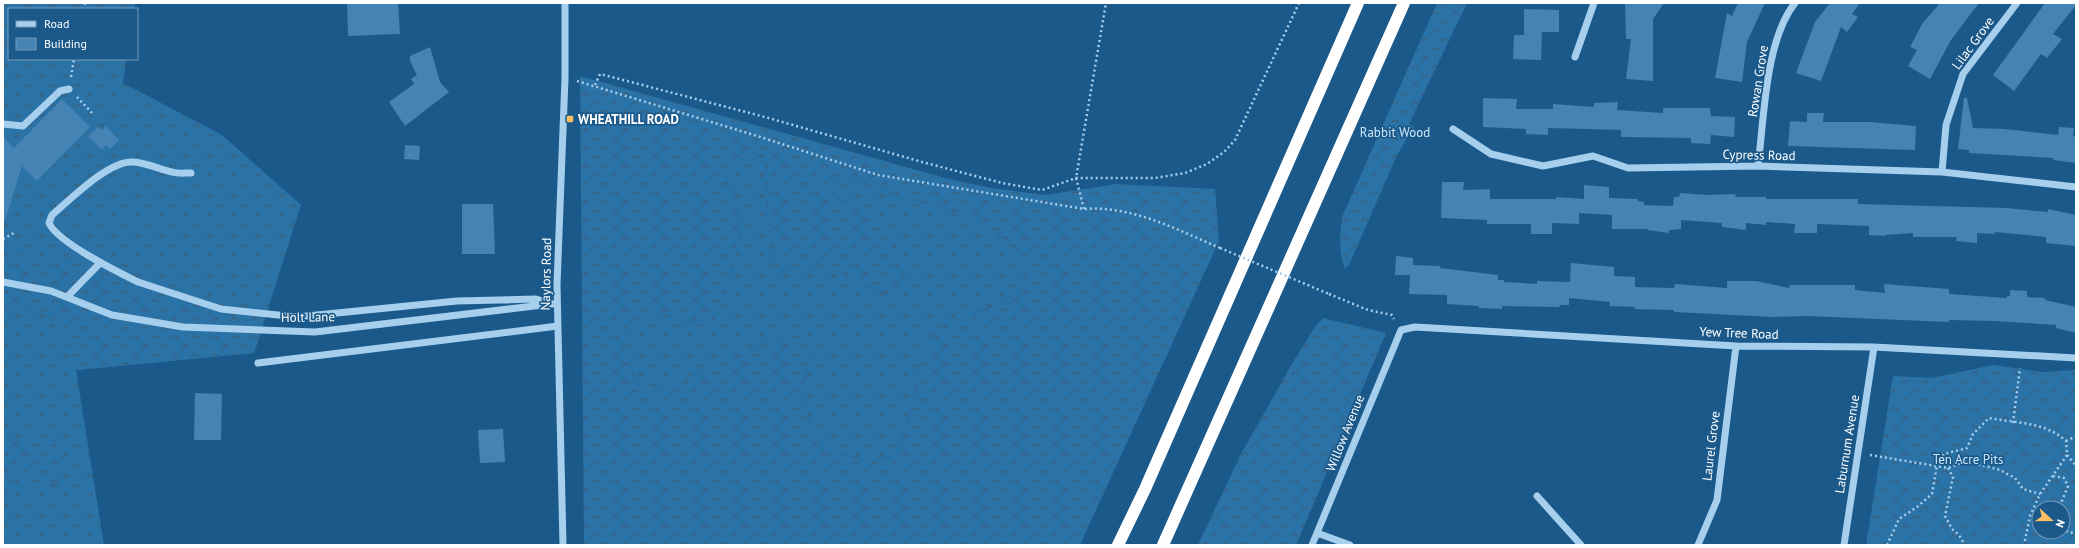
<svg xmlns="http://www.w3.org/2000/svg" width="2079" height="548" font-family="'PT Sans',sans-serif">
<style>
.grass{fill:url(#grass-tufts)}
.forest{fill:url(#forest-crowns);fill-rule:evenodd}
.building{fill:#4483b3}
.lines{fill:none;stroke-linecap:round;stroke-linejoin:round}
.path{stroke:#a6cfed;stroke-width:2.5;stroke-dasharray:2 3;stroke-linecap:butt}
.minor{stroke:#a6cfed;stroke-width:7}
.highway{stroke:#fff;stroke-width:12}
.path-bridge{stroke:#a6cfed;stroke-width:2.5;stroke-dasharray:2 3;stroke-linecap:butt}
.poi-dot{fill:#febe62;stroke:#1b598a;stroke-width:1.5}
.labels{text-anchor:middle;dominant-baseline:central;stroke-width:3.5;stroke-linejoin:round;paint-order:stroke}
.street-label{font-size:13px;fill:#fff;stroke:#1b598a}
.poi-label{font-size:13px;font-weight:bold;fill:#fff;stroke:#1b598a;text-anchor:start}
.park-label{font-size:13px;fill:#cbe6f9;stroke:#1b598a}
</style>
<defs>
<pattern id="grass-tufts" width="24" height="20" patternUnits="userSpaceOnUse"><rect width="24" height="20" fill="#2b72a6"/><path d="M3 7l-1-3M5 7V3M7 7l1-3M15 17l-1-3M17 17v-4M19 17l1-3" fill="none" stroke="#3f5b70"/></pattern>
<pattern id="forest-crowns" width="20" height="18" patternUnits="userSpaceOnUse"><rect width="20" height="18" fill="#2b72a6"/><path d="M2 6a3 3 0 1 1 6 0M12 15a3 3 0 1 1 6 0" fill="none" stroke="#3f5b70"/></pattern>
</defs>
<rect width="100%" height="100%" fill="#1b598a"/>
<path class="grass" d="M 3,3 L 135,3 L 134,9 L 9,9 L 9,59 L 126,59 L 123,83 L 222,135 L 301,205 L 254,353 L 76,370 L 104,545 L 3,545 Z
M 739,152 L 766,155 C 764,193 768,230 776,267 L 801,268 L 819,263 L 889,296 L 875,217 L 851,206 L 833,193 L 840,174 L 910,200 L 940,206 L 980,223 L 1011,242 L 1032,267 L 1011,302 L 972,313 L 922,355 L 900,453 L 875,462 L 838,453 L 814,435 L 801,395 L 810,359 L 791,330 L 750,352 L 650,393 L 634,381 L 629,334 L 650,309 L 692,323 L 713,322 C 729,286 742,252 737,212 C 736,200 729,188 726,177 Z"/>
<path class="forest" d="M 1437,3 L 1467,3 L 1409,124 L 1414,127 L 1397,155 L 1350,263 L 1345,269 C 1338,252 1340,235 1342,217 Z
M 580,76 L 945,178 L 991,188 L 1046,195 L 1116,184 L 1215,189 L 1219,241 L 1080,545 L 584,545 ZM 740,152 L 766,155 C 764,193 768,230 776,267 L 801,268 L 819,263 L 889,296 L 907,283 L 903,256 L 875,217 L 851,206 L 833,193 L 840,174 L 910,200 L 940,206 L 980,223 L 1011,242 L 1031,267 L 1011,302 L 972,313 L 941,326 L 922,355 L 900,453 L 875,462 L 838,453 L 814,435 L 801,395 L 810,359 L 809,339 L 791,330 L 750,352 L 650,393 L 634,381 L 629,334 L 650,310 L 704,326 L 713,322 C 730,286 742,252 737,212 C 736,200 729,188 726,177 Z
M 3,240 C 10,254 27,260 41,266 L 76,254 L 100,263 L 126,286 L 165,300 L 213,315 L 265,318 L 254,353 L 76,370 L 50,314 L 3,306 Z
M 1323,318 L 1386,333 L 1296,545 L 1198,545 L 1240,456 L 1293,362 L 1315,327 Z
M 1993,365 L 2043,372 L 2076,370 L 2076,545 L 1866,545 L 1893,376 L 1932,378 ZM 2039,508 L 2063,508 L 2063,532 L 2039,532 Z
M 3,425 L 5,438 L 53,435 L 62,482 L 3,490 Z"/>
<path class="building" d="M 347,3 L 398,3 L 400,34 L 348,36 Z
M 1625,3 L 1664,3 L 1653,19 L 1653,81 L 1626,79 L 1631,39 L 1626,39 Z
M 1738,3 L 1765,3 L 1747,42 L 1742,82 L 1715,78 L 1727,13 L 1732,16 Z
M 1830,3 L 1860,3 L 1852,14 L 1858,17 L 1847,32 L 1841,27 L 1821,81 L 1796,73 L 1815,22 Z
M 1940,3 L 1979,3 L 1951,40 L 1930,79 L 1908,66 L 1917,50 L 1910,47 L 1922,24 Z
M 2045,3 L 2076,3 L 2076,5 L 2053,34 L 2062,39 L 2047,58 L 2041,54 L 2014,91 L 1993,75 Z
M 1524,9 L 1559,10 L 1559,32 L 1542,32 L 1541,60 L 1513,59 L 1514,35 L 1524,35 Z
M 430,47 L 440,82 L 449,92 L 405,126 L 389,102 L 414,84 L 411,79 L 417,75 L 410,61 L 410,56 Z
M 1483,98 L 1517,99 L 1516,109 L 1553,109 L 1553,104 L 1594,107 L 1594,103 L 1618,102 L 1617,110 L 1663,113 L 1663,108 L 1710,108 L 1711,116 L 1735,117 L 1734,137 L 1711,135 L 1710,144 L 1691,143 L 1691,138 L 1621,137 L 1621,130 L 1548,128 L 1548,135 L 1526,134 L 1526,129 L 1483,127 Z
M 1964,98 L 1967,98 L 1973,128 L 2004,129 L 2058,135 L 2059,127 L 2074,128 L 2073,136 L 2076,137 L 2076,163 L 2053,160 L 2053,158 L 1969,153 L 1969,150 L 1958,149 Z
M 62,99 L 90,127 L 37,181 L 22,166 L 6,218 L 3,218 L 3,137 L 14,148 Z
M 1807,113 L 1824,113 L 1823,122 L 1870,122 L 1916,126 L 1915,150 L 1788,146 L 1790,121 L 1807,122 Z
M 106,126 L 119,140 L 110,149 L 106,145 L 102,150 L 88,136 L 98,127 L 102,130 Z
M 405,145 L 420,146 L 419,160 L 404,159 Z
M 1442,182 L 1464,182 L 1463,190 L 1490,189 L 1490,199 L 1556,199 L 1556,197 L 1584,199 L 1584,185 L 1609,187 L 1609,198 L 1637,199 L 1638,201 L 1644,202 L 1644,205 L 1673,206 L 1674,197 L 1679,197 L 1680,193 L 1709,195 L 1735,194 L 1736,197 L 1766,197 L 1766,199 L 1858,199 L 1858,204 L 2007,208 L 2048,212 L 2048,209 L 2076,215 L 2076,246 L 2046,243 L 2046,237 L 1995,232 L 1995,234 L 1977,233 L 1977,243 L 1956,241 L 1957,237 L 1913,237 L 1913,233 L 1885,235 L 1885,236 L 1869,235 L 1869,226 L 1817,224 L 1817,233 L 1794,233 L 1795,224 L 1766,222 L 1766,225 L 1746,223 L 1746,230 L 1722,227 L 1722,223 L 1681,220 L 1681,229 L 1669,230 L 1669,233 L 1648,230 L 1648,229 L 1612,229 L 1612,215 L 1579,213 L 1579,224 L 1552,223 L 1552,234 L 1531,234 L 1531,224 L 1487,224 L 1487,220 L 1441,218 Z
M 462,204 L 493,204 L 495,254 L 462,254 Z
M 1396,256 L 1413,258 L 1413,265 L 1440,266 L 1440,268 L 1498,275 L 1498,280 L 1504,280 L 1504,282 L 1537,284 L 1537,281 L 1570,282 L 1571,263 L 1614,267 L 1614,276 L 1635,277 L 1635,287 L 1674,288 L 1675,284 L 1727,288 L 1727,281 L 1756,281 L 1789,288 L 1790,285 L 1855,285 L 1855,290 L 1885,293 L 1884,284 L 1949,289 L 1949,294 L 2007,298 L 2007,296 L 2010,296 L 2010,290 L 2027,291 L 2027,297 L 2045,298 L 2045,300 L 2076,307 L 2076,333 L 2056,328 L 2056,325 L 1994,321 L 1949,320 L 1949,322 L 1808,316 L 1773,317 L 1674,312 L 1674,310 L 1634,309 L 1635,307 L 1610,306 L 1610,302 L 1569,298 L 1569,305 L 1560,305 L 1559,307 L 1502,306 L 1502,309 L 1479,308 L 1479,306 L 1447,304 L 1447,295 L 1409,294 L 1410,275 L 1395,275 Z
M 195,393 L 222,394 L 221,440 L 194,440 Z
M 503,429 L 505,462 L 480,463 L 478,430 Z"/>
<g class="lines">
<path class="path" d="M 85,3 L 85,9
M 71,77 L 74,59
M 577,81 L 754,135 L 878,175 L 1084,209 C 1131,205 1178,230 1220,248
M 595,85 L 600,74 L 765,117 L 922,162 L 1002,183 L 1042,190 L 1076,178 L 1155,178 L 1185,173 L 1207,164 L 1224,152 L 1235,140 L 1299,3
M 77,97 L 94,115
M 1084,209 L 1076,178 L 1106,3
M 3,239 L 14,233
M 1329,294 L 1368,310 L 1392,315 L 1394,319
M 2013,423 L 2020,368
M 2066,441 L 2076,436
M 1870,455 L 1948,468 L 1962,463 L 1977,464 L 2000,470 L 2015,478 L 2023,489 L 2040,494
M 2067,455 L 2076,466
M 1948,468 L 1953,477 L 1945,516 L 1952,529 L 1959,535 L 1965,545
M 2053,476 L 2064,478 L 2068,486 L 2059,508
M 2063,527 L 2066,531 L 2076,534
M 1887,545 L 1899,519 L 1917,507 L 1932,494 L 1937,465 L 1944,454 L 1967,448 L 1973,434 L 1989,418 C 2015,423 2046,422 2066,441 L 2067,455 L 2040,494 L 2030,516 L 2024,545"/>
<path class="minor" d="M 1575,57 L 1594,3
M 3,124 L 23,126 L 60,91 L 69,89
M 1453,129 L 1491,154 L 1543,166 L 1593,156 L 1628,168 L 1758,166 L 1942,172 L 2076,187
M 1758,166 C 1764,120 1765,40 1795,3
M 1942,172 L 1946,125 L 1963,74 L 2017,3
M 191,173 C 185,173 178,174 172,172 C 159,169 147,163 133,162 C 109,160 70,200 52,215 L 49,223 C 57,242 118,272 138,282 L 221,309 L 297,317 L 457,301 L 536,299 L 553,304
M 3,282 L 51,291 L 112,315 L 183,327 L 315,332 L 551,304
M 67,297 L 100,263
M 258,363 L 558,326
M 1537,496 L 1581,545
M 1317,533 L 1350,545
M 563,545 L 557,285 L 565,78 L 565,3
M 1312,545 L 1401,330 L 1415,327 L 1736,346 L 1874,347 L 2076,358
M 1698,545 L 1717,500 L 1736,346
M 1844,545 L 1874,347"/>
<path class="highway" d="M 1118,545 L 1145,489 L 1358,3
M 1163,545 L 1404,3"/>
<path class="path-bridge" d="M 1220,248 L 1329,294"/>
</g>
<rect class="poi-dot" x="566" y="115" width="8" height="8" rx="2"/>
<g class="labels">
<g class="street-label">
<text transform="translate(1973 43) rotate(-54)">Lilac Grove</text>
<text transform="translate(1758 81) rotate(-81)">Rowan Grove</text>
<text transform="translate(1759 155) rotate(1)">Cypress Road</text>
<text transform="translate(546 274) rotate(-89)">Naylors Road</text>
<text transform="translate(308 317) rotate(-1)">Holt Lane</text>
<text transform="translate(1739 333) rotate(2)">Yew Tree Road</text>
<text transform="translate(1345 433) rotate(-68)">Willow Avenue</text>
<text transform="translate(1847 444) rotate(-81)">Laburnum Avenue</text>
<text transform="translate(1711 446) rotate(-83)">Laurel Grove</text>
</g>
<g class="poi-label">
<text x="578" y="119">WHEATHILL ROAD</text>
</g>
<g class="park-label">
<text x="1395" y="132">Rabbit Wood</text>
<text x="1968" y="459">Ten Acre Pits</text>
</g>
</g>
<rect width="2079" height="548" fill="none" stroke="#ffffff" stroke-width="8"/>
<rect x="8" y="8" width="130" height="52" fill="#1b598a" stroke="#769bb9"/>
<rect x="16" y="21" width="20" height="6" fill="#a6cfed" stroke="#769bb9"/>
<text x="44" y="28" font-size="12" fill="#ffffff">Road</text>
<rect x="16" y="38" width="20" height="12" fill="#4483b3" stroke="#769bb9"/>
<text x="44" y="48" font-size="12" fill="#ffffff">Building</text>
<g transform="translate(2051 520) rotate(111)"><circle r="19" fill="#1b598a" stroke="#769bb9"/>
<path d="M0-3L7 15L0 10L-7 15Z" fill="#febe62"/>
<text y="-6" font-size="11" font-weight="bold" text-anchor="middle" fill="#ffffff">N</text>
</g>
</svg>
